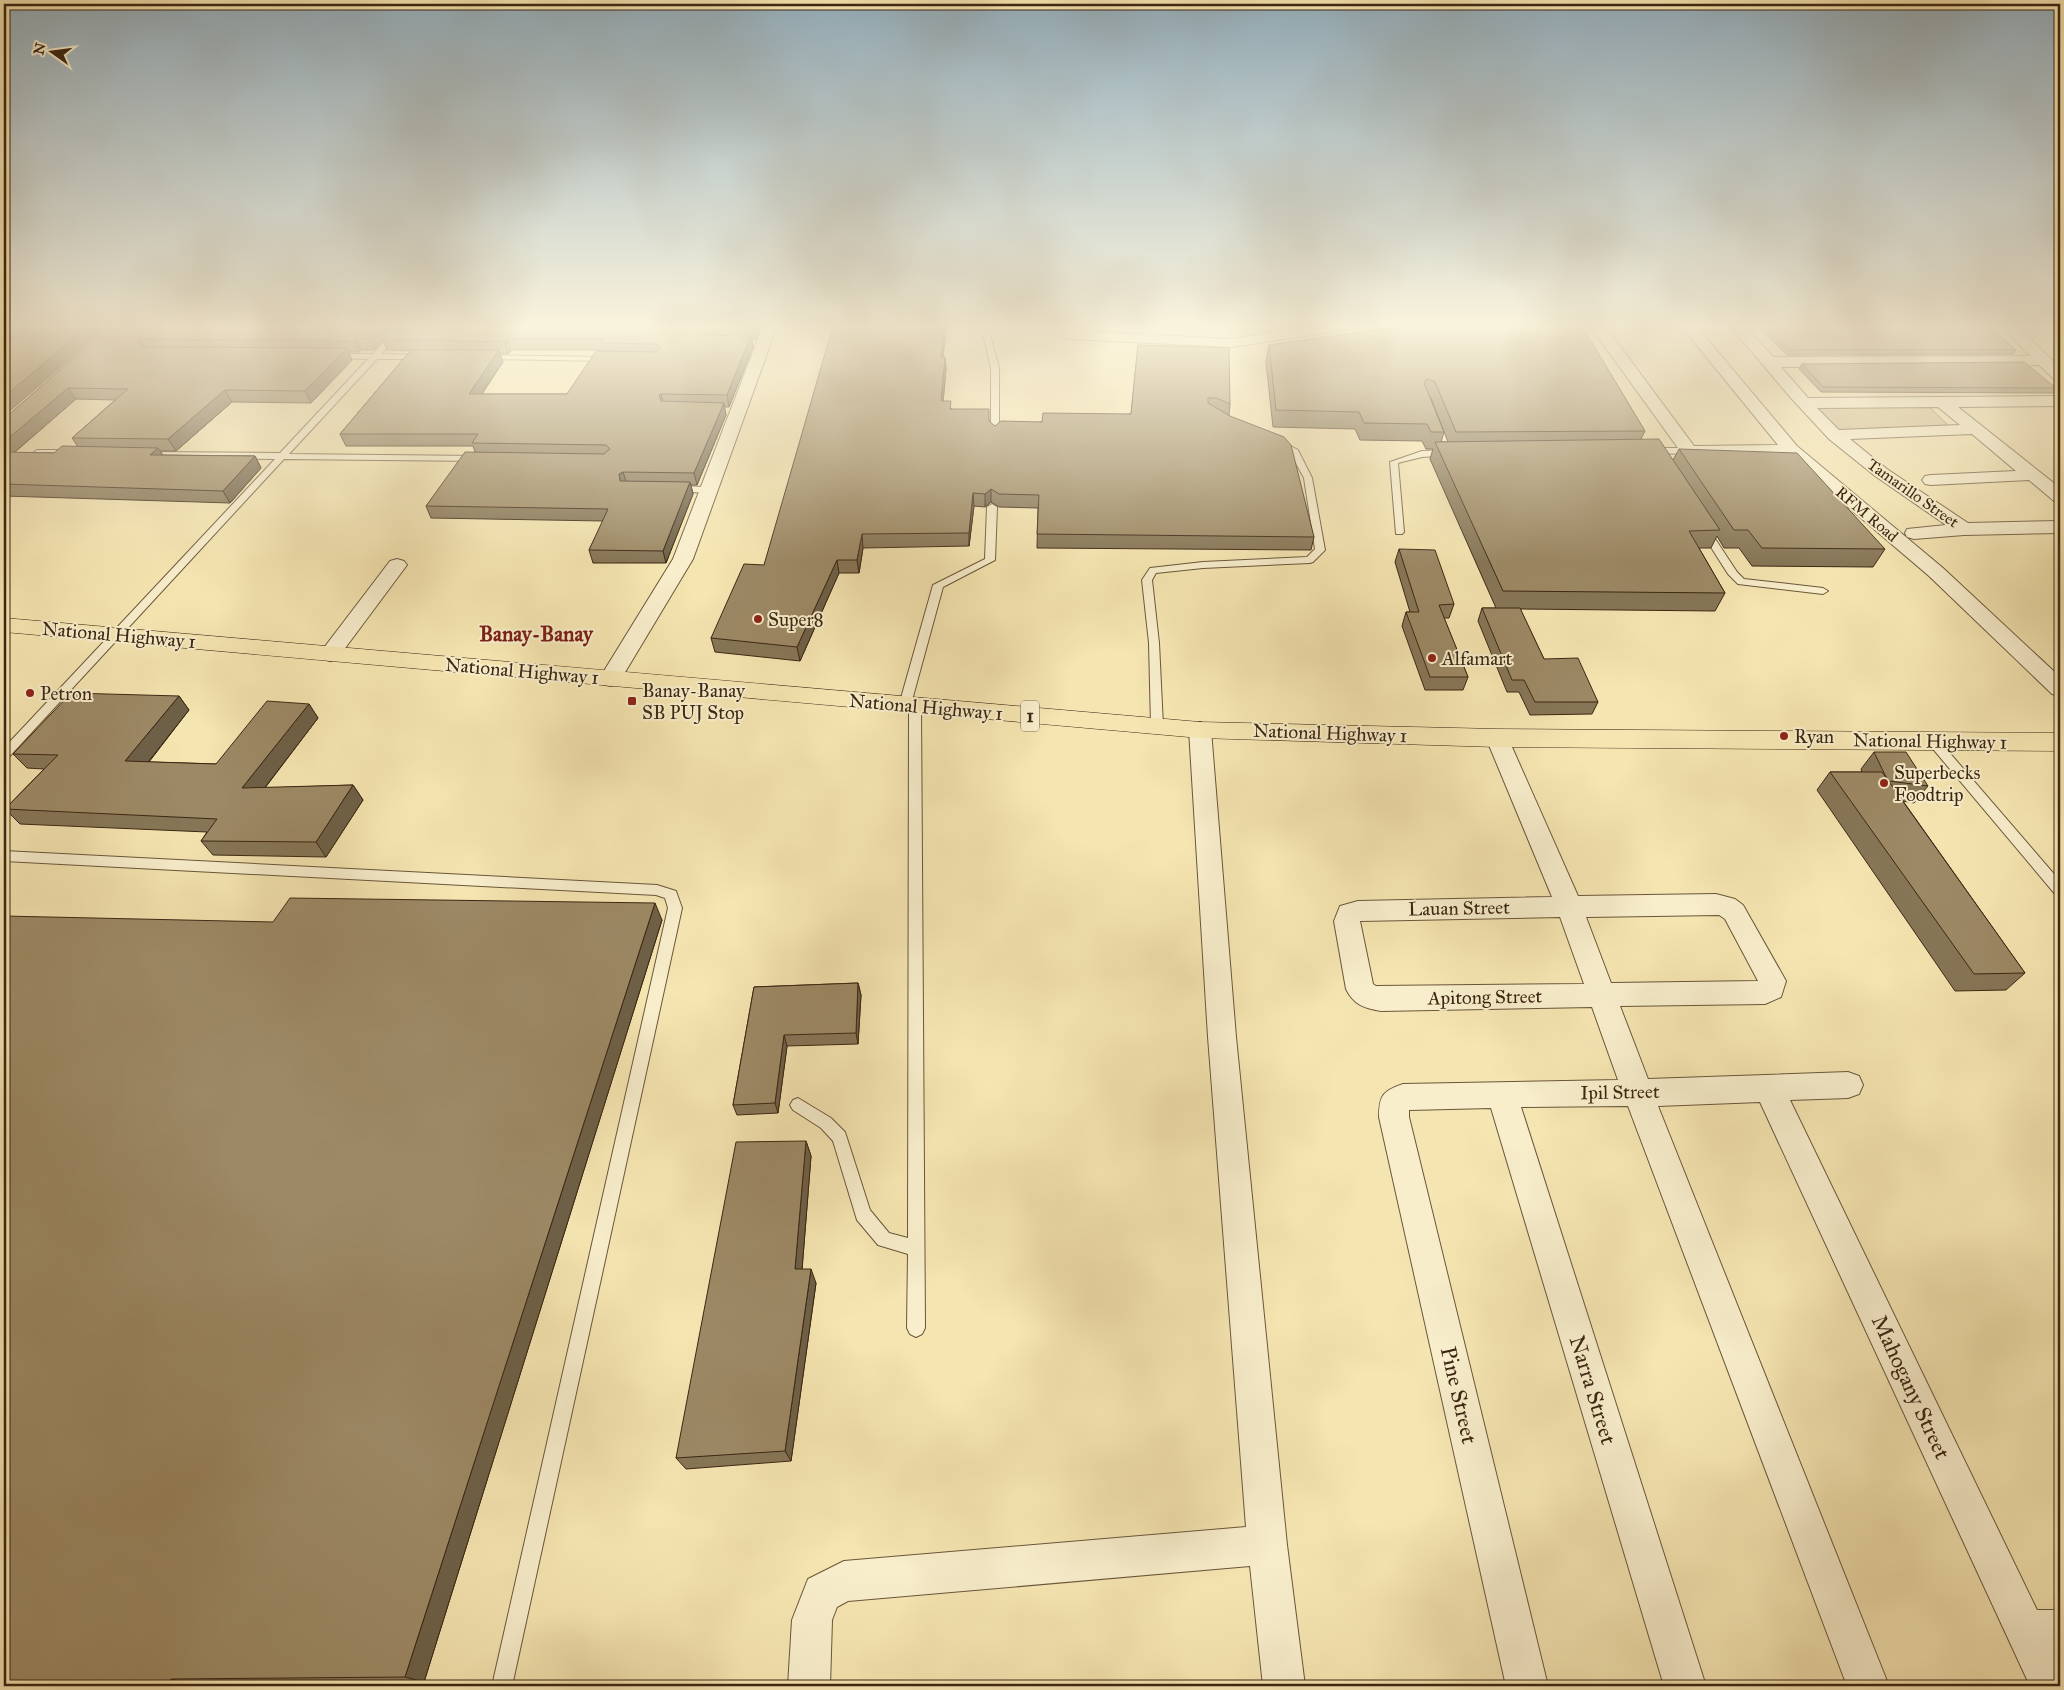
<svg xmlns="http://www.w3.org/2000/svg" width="2064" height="1690" font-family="'IM FELL Great Primer',serif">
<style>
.green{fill:#d6c596;stroke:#897654}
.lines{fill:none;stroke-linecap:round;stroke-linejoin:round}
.lane-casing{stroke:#6a563a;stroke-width:2}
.street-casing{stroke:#6a563a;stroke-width:2}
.highway-casing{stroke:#3c2613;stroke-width:1}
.lane{fill:#f8eecc;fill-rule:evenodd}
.street{fill:#f8eecc;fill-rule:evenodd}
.highway{fill:#f5e5b1;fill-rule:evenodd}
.wall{fill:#867657;stroke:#3c2613;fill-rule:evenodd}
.shaded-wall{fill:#6d6047;stroke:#3c2613}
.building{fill:#9c8965;stroke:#3c2613}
.poi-dot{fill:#8f2418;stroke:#f8eecc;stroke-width:2}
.labels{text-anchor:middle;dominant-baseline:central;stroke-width:4;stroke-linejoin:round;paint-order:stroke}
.far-street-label{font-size:16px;fill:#3c2613;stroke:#f8eecc}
.shield{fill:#f8eecc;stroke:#74624a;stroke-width:1}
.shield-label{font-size:18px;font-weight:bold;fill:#3c2613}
.poi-label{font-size:19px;fill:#3c2613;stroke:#f8eecc;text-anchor:start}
.street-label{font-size:19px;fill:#3c2613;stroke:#f8eecc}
.quarter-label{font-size:21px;font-weight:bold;fill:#7a1f14;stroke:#f8eecc}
.near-street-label{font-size:22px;fill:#3c2613;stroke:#f8eecc}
</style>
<rect width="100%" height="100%" fill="#f5e5b1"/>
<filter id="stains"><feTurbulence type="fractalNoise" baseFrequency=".004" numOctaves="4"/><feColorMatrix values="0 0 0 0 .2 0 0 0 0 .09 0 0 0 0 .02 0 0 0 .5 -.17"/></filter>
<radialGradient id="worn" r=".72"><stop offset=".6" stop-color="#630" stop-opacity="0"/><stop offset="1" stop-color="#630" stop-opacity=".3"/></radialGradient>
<path class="green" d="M 1928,406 L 1949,426 L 1838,430 L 1816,407 Z"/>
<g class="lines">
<defs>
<path id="lane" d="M 399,326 L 407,326 L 381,354 L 421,355 L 424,355 L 424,359 L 377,359 L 289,454 L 477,456 L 480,457 L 480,461 L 284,459 L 8,758 L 4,759 L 4,748 L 275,459 L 147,457 L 143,454 L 144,452 L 280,453 L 368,359 L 334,358 L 330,356 L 331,354 L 373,354 Z
M 982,329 L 989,331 L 999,368 L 999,434 L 995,437 L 991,434 L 991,368 Z
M 483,355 L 606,357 L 610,359 L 606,361 L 486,359 L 483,359 Z
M 1274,440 L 1280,440 L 1298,450 L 1312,478 L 1325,550 L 1313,562 L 1310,563 L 1203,568 L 1156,573 L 1152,580 L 1159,643 L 1163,726 L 1157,730 L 1153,729 L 1151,726 L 1149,643 L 1142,580 L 1150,568 L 1203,562 L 1307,557 L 1315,549 L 1304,478 L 1291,454 L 1274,444 Z
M 1652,448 L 1689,448 L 1693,451 L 1689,454 L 1649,453 L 1648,451 Z
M 37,450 L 72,450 L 76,453 L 72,456 L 34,455 L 33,453 Z
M 1449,450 L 1453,453 L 1452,455 L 1422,457 L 1398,463 L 1404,532 L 1402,534 L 1396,534 L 1390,462 L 1422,451 Z
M 675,486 L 709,487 L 713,490 L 709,493 L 672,491 L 671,489 Z
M 992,504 L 997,507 L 995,560 L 943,587 L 911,704 L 915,702 L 921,706 L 925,1328 L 922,1334 L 916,1337 L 910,1334 L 907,1328 L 908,1254 L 878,1245 L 857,1220 L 833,1141 L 821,1128 L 793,1110 L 790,1105 L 793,1100 L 798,1098 L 831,1118 L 845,1132 L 870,1210 L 889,1233 L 908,1238 L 909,707 L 905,709 L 899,705 L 933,585 L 985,559 L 987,507 Z
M 1705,527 L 1708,528 L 1737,572 L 1744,579 L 1823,588 L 1828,591 L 1823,594 L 1738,584 L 1728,574 L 1700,530 Z
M 1932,736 L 1936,737 L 2060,881 L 2060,895 L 2055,894 L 1928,743 L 1926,740 L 1928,737 Z
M 4,851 L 657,885 L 676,891 L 682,908 L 512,1686 L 492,1686 L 668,908 L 665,898 L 656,895 L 4,861 Z"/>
<path id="street" d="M 763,326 L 777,326 L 693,559 L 618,684 L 610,686 L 602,684 L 599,679 L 673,559 Z
M 1063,326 L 1077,326 L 1077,331 L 1231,339 L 1314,326 L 1352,326 L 1350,329 L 1345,330 L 1231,347 L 1070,339 L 1065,338 L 1063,335 Z
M 1590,326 L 1605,326 L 1694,446 L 1778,445 L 1681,326 L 1696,326 L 1797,446 L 1943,568 L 2060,677 L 2060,696 L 2052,694 L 1929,576 L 1787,455 L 1683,455 Z
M 1730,326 L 1745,326 L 1773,357 L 2030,356 L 2001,326 L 2017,326 L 2060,368 L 2060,381 L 2054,379 L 2039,365 L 1781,367 L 1808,398 L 2060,396 L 2060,406 L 1958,407 L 2060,488 L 2060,502 L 2054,501 L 2029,480 L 1931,485 L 1925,484 L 1922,480 L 1925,476 L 1931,475 L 2016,471 L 1972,434 L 1850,439 L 1887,469 L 1968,523 L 2060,521 L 2060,533 L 1964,535 L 1914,539 L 1907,537 L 1905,533 L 1907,529 L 1946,525 L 1875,476 L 1829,439 L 1791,398 ZM 1938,407 L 1960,425 L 1839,430 L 1817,408 Z
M 397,559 L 404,561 L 407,565 L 337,659 L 330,661 L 323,659 L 319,654 L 323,649 L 390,561 Z
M 1200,722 L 1208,725 L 1211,730 L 1236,1037 L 1287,1545 L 1305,1686 L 1263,1686 L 1250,1566 L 848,1601 L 837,1607 L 832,1620 L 830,1686 L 788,1686 L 792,1620 L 808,1579 L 844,1561 L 1246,1527 L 1208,1037 L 1189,730 L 1192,725 Z
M 1497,730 L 1505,733 L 1508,738 L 1578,896 L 1716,894 L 1735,899 L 1743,905 L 1786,981 L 1781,997 L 1765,1004 L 1620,1006 L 1648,1079 L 1848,1072 L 1859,1076 L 1863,1085 L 1859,1094 L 1848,1098 L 1790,1100 L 2037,1610 L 2060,1610 L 2060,1650 L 2057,1650 L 2060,1658 L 2060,1686 L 2030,1686 L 1760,1102 L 1658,1106 L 1889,1686 L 1847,1686 L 1628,1106 L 1521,1107 L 1706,1686 L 1664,1686 L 1491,1108 L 1409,1110 L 1409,1117 L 1548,1686 L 1506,1686 L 1379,1117 C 1379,1095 1383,1091 1403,1084 L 1618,1080 L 1592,1007 L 1381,1011 C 1364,1008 1354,1005 1346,989 L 1334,921 L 1340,906 L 1358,901 L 1552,897 L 1486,738 L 1489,733 ZM 1719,915 L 1725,919 L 1758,981 L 1611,983 L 1586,917 ZM 1560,917 L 1584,984 L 1376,986 L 1373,984 L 1360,921 Z"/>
<path id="highway" d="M 4,618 L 1200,722 L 1497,729 L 2060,733 L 2060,751 L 1497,747 L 1200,738 L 4,632 Z"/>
</defs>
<use href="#lane" class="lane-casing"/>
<use href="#street" class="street-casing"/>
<use href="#highway" class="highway-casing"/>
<use href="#lane" class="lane"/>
<use href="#street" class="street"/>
<use href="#highway" class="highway"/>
</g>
<path class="wall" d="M 110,326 L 761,326 L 756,339 L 752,339 L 753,347 L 729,407 L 724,407 L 726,415 L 697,485 L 691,485 L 693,494 L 666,563 L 593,563 L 589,550 L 603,521 L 431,518 L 426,506 L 475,452 L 473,446 L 346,446 L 340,434 L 410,351 L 387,350 L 383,340 L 374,350 L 361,350 L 359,352 L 348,352 L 352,360 L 311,403 L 232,402 L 176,451 L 160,451 L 163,455 L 255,456 L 261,468 L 230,503 L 4,496 L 4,419 ZM 511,350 L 603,350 L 603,351 L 567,394 L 482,394 L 503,362 L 500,353 L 508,354 ZM 76,399 L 115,400 L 72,438 L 78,447 L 54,453 L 14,453 Z
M 1405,326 L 1645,431 L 1641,439 L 1673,460 L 1679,449 L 1885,549 L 1873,567 L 1752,566 L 1739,548 L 1724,548 L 1717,536 L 1711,548 L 1699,548 L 1725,593 L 1715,611 L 1520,609 L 1544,659 L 1598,702 L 1592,714 L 1530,715 L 1519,692 L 1507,692 L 1478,621 L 1482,608 L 1496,608 L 1430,459 L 1433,449 L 1426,449 L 1422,441 L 1360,440 L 1355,429 L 1273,427 L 1266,362 L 1269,345 ZM 1430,398 L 1431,398 L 1448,442 L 1441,442 L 1444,432 Z
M 1758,326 L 1988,326 L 2016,350 L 2013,354 L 1787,355 Z
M 946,329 L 943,357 L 945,357 L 946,369 L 943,401 L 952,409 L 989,422 L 995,426 L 1131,414 L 1138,345 L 1230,404 L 1229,415 L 1314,537 L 1311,550 L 1037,548 L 1038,508 L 999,507 L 991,502 L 985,507 L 974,506 L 969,546 L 863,548 L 859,573 L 839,573 L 800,661 L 715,652 L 711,638 L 764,565 Z
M 1802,364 L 2056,388 L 2053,393 L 1821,392 L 1799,369 Z
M 1399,549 L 1454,604 L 1449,618 L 1444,618 L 1468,677 L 1463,690 L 1425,690 L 1402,626 L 1406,612 L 1410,612 L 1395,562 Z
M 179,696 L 189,710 L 149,762 L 216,764 L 309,704 L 318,718 L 265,788 L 353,785 L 363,800 L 326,857 L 213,855 L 201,841 L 207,832 L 20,824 L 5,809 L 44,769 L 27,768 L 13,754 Z
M 1874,752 L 1928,786 L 1914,803 L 1903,801 L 2025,973 L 2006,990 L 1955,991 L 1817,790 L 1830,772 L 1862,772 L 1861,769 Z
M 662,920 L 424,1682 L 196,1684 L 195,1686 L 4,1686 L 273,922 Z
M 858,983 L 861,995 L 858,1044 L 787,1046 L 778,1113 L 737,1115 L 733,1105 L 754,987 Z
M 806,1141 L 811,1156 L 802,1269 L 816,1283 L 791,1461 L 686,1469 L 676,1458 Z"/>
<path class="shaded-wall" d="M 8,326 L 30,326 L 4,346 L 4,329 Z
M 88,326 L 108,326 L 4,416 L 4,397 Z
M 381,326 L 396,326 L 382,339 L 383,340 L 374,350 L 369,339 Z
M 755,326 L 761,326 L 756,339 L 754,328 Z
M 945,326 L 946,326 L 946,329 L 941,369 L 941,357 Z
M 751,336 L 753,347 L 729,407 L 727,395 Z
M 139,339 L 146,350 L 137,343 Z
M 356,339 L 361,350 L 359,352 L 354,341 Z
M 507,339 L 511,350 L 508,354 L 504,342 Z
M 347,348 L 352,360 L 311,403 L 305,391 Z
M 499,350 L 503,362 L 474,405 L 469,394 Z
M 945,357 L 946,369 L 942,414 L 941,401 Z
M 68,388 L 76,399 L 4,461 L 4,442 Z
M 225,390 L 232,402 L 176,451 L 168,439 Z
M 661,394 L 664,405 L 662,407 L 659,395 Z
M 724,403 L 726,415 L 697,485 L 694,473 Z
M 158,448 L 166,460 L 150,455 Z
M 255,456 L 261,468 L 230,503 L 223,491 Z
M 623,472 L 627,484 L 620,481 L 619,474 Z
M 690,482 L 693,494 L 666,563 L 663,551 Z
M 991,489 L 991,502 L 985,507 L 985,494 Z
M 973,493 L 974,506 L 969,546 L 969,533 Z
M 862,534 L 863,548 L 859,573 L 857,560 Z
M 837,560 L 839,573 L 800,661 L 797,647 Z
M 179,696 L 189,710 L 137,776 L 125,761 Z
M 309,704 L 318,718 L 253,803 L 242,788 Z
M 353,785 L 363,800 L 326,857 L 316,842 Z
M 655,903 L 662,920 L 424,1682 L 405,1677 Z
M 858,983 L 861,995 L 858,1044 L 856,1033 Z
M 784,1035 L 787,1046 L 778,1113 L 775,1103 Z
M 806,1141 L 811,1156 L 801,1283 L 795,1269 Z
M 811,1269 L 816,1283 L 791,1461 L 785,1451 Z
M 171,1679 L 196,1684 L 195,1686 L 167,1686 Z"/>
<path class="building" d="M 31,326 L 88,326 L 4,397 L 4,347 Z
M 110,326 L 381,326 L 369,339 L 356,339 L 354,341 L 139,339 L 137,343 L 142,347 L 347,348 L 305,391 L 225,390 L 168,439 L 72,438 L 128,389 L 68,388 L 4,442 L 4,419 Z
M 394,326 L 755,326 L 754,328 L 695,327 L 692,330 L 698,335 L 751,336 L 727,395 L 661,394 L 659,395 L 661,401 L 724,403 L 694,473 L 623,472 L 619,474 L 620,481 L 690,482 L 663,551 L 589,550 L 608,509 L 426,506 L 465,452 L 604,454 L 610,449 L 606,445 L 472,443 L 478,434 L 340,434 L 411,350 L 499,350 L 469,394 L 567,394 L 596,351 L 655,352 L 661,348 L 660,346 L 655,344 L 601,343 L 604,339 L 507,339 L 504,342 L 382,339 Z
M 833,326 L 945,326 L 941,357 L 945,357 L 941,401 L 951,401 L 950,409 L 989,409 L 989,421 L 995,426 L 1001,421 L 1042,422 L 1043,413 L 1131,414 L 1138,345 L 1229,348 L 1230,404 L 1216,398 L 1208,398 L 1208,403 L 1230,416 L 1284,437 L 1291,445 L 1314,537 L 1037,534 L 1039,495 L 999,494 L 991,489 L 985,494 L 973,493 L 969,533 L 862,534 L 857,560 L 837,560 L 797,647 L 711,638 L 744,564 L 764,565 Z
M 1405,326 L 1582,326 L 1645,431 L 1456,432 L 1435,382 L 1427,379 L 1424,383 L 1444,432 L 1431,432 L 1427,424 L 1364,423 L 1359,412 L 1276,410 L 1269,345 Z
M 1764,326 L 1988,326 L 2016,350 L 1789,350 Z
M 2024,362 L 2056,388 L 1823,387 L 1802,364 Z
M 1659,439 L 1720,530 L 1689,531 L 1725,593 L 1503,591 L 1435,442 Z
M 62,446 L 158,448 L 150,455 L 255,456 L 223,491 L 4,484 L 4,452 L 54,453 Z
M 1679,449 L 1797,453 L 1885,549 L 1762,548 L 1748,530 L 1734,530 Z
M 1399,549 L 1435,550 L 1454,604 L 1439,605 L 1468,677 L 1430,677 L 1406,612 L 1419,612 Z
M 1482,608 L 1520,608 L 1544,659 L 1578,658 L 1598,702 L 1535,702 L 1524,680 L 1512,680 Z
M 71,693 L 179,696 L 125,761 L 216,764 L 267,701 L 309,704 L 242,788 L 353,785 L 316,842 L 201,841 L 217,819 L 5,809 L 58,755 L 13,754 Z
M 1874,752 L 1906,752 L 1928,786 L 1889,781 L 1885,775 Z
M 1830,772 L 1882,772 L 2025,973 L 1974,974 Z
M 290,898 L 655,903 L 405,1677 L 171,1679 L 167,1686 L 4,1686 L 4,916 L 273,922 Z
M 858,983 L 856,1033 L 784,1035 L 775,1103 L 733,1105 L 754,987 Z
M 806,1141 L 795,1269 L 811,1269 L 785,1451 L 676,1458 L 736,1142 Z"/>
<linearGradient id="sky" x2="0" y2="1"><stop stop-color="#94aebc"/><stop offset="0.58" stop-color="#faf3dc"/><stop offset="1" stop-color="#faf3dc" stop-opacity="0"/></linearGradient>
<rect width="2064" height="563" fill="url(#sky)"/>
<g class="poi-dot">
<circle cx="758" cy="619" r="5"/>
<circle cx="1432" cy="658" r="5"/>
<circle cx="30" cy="693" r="5"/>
<rect x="627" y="696" width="10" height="10" rx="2.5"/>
<circle cx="1784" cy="736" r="5"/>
<circle cx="1884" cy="783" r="5"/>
</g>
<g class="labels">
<g class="far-street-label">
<text transform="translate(1913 493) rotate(35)">Tamarillo Street</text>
<text transform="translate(1867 514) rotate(40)">RFM Road</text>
</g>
<rect class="shield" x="1021" y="700.5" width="18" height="31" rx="4"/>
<g class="shield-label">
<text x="1030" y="716">1</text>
</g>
<g class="poi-label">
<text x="768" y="619">Super8</text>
<text x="1442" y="658">Alfamart</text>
<text x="642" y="690">Banay-Banay<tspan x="642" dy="22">SB PUJ Stop</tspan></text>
<text x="40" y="693">Petron</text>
<text x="1794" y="736">Ryan</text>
<text x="1894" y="772">Superbecks<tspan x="1894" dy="22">Foodtrip</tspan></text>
</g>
<g class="street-label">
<text transform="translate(119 635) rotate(5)">National Highway 1</text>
<text transform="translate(522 671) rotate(5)">National Highway 1</text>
<text transform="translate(926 707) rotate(5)">National Highway 1</text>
<text transform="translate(1330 733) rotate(2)">National Highway 1</text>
<text transform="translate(1930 741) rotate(1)">National Highway 1</text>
<text transform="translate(1459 908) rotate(-1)">Lauan Street</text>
<text transform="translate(1485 997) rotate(-1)">Apitong Street</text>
<text transform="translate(1620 1092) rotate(-1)">Ipil Street</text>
</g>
<g class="quarter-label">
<text x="536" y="634">Banay-Banay</text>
</g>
<g class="near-street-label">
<text transform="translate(1911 1387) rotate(65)">Mahogany Street</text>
<text transform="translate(1593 1390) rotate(73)">Narra Street</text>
<text transform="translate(1459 1395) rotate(77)">Pine Street</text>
</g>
</g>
<rect width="2064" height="1690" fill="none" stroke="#f5e5b1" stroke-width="20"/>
<rect x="5" y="5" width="2054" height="1680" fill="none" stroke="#3c2613" stroke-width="2.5"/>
<rect x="10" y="10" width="2044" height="1670" fill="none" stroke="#3c2613"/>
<g transform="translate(52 52) rotate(284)" stroke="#f8eecc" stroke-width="4" paint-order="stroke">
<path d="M0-4L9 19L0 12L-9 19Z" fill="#3c2613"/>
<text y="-8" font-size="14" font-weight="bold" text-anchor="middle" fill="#3c2613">N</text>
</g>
<rect width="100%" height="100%" filter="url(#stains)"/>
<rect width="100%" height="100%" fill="url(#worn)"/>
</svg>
